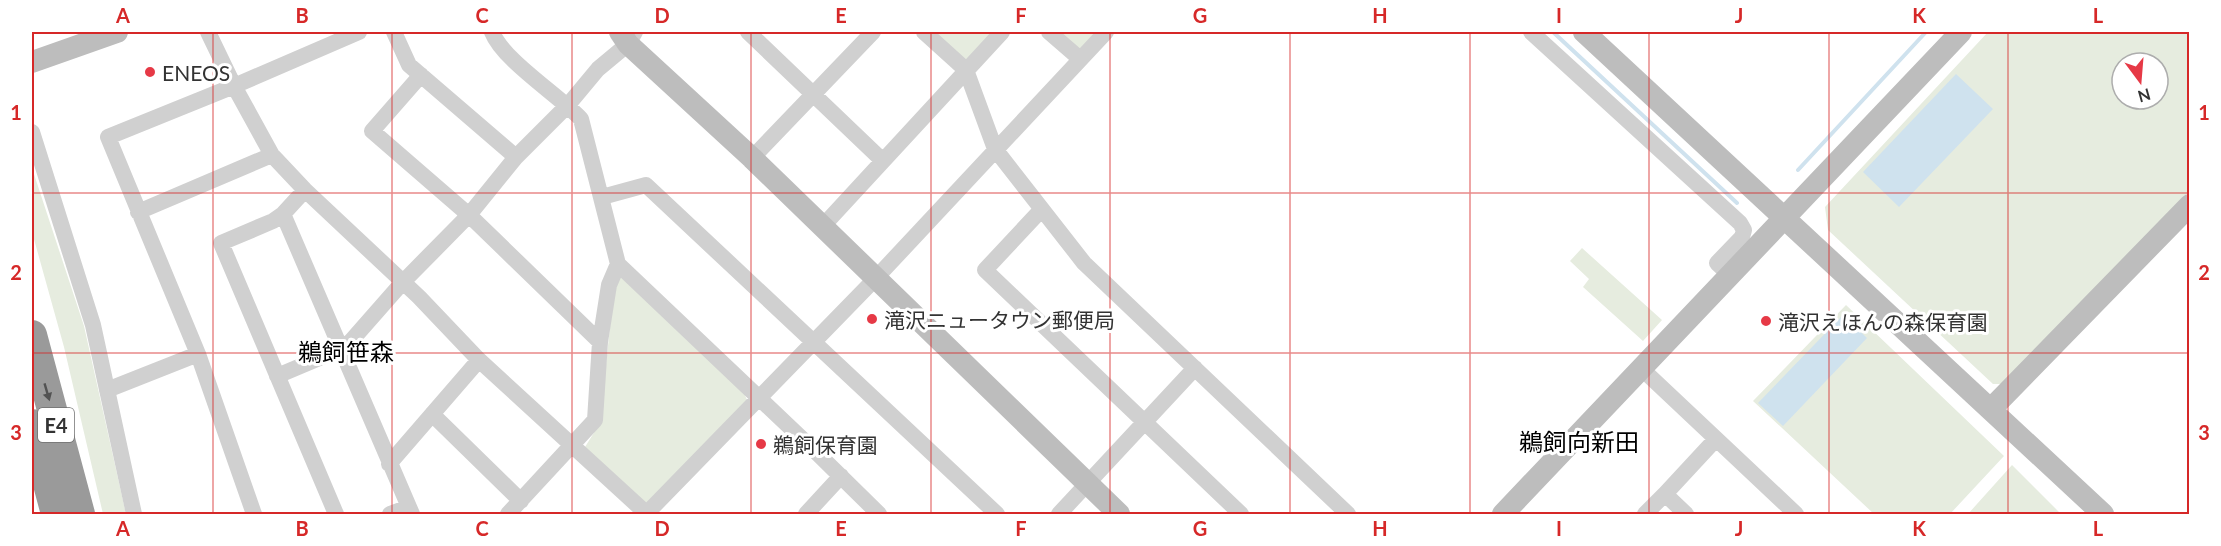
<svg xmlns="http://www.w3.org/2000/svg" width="2221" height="546" font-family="Lato,'Noto Sans JP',sans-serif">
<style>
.green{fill:#e6ecdf;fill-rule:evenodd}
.water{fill:#cfe2ee}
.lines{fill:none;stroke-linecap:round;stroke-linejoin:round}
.stream{stroke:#cfe2ee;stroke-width:4}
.street{stroke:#d0d0d0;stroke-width:16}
.secondary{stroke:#bdbdbd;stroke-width:22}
.highway{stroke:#9a9a9a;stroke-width:30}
.oneway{fill:#525252}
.grid{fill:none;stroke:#d62828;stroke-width:1.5;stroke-opacity:0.55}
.poi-dot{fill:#e63946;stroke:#fff;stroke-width:2}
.labels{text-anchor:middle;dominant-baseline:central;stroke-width:6;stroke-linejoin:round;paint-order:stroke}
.shield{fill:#fff;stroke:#707070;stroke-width:1.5}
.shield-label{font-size:20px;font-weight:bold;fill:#333}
.poi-label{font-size:21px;fill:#333;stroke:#fff;text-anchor:start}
.quarter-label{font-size:24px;fill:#000;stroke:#fff}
.neatline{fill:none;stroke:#d62828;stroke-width:2}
.grid-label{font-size:20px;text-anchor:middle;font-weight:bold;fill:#d62828}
</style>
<rect width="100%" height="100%" fill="#fff"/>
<path class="green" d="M 928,32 L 997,32 L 966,65 Z
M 1054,32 L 1092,32 L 1096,36 L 1079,53 Z
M 1988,32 L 2189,32 L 2189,192 L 2005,384 L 1993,384 L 1828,230 L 1825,207 ZM 2122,63 L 2158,63 L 2158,99 L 2122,99 Z
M 32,168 L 84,326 L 126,514 L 103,514 L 64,347 L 32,232 Z
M 1582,248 L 1662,320 L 1643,341 L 1583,287 L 1589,279 L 1570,261 Z
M 621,275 L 742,389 L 748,402 L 647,507 L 585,447 L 600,423 L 614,288 Z
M 1846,305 L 2004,456 L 1950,514 L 1874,514 L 1753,401 Z
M 2012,465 L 2061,514 L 1968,514 Z"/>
<path class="water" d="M 1956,74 L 1993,109 L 1899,207 L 1863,172 Z
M 1843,315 L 1867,338 L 1783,426 L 1758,403 Z"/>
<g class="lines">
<path class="stream" d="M 1553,32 L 1737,203
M 1798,170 L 1926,32"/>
<path class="street" d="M 208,32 L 234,86 L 272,155 L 305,190 L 419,297 L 479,360 L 647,514
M 394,32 L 409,65 L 516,157
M 492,32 C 503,60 557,94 581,119 L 618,264 L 816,452 L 879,514
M 748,32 L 883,161
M 924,32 L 966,70 L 995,149 L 1084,263 L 1348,514
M 1049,32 L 1079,58
M 1531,32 L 1740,223 L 1744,230 L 1742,237 L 1717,263 L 1730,275
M 421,75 L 372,131 L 469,215 L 600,342
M 32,132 L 93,325 L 134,514
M 752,158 L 873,32
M 305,190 L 283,214 L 412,514
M 602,197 L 646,185 L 997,514
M 1042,209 L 985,270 L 1241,514
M 138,212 L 272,155
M 283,214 L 273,221 L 221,243 L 336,514
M 822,227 L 1002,32
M 1642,369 L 1796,514
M 277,376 L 341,349 L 351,341 L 402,283 L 469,215 L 516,157 L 568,105 L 598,69 L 628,44 L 635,32
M 107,390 L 198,354
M 432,414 L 521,501
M 389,464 L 479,360
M 1665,494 L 1716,439
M 254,514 L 198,354 L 108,137 L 234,86 L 359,32
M 390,514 L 409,507
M 508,514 L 595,420 L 600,342 L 609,285 L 618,264
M 646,514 L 875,279 L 1106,32
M 806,514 L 841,476
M 1059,514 L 1195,368
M 1645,514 L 1665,494 L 1686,514"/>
<path class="secondary" d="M 620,32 L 628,44 L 752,158 L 1119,514
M 1584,32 L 2103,514
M 32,62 L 117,32
M 1991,409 L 2190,205
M 1503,514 L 1961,32"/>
<path class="highway" d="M 32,335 L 80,514
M 32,424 L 56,514"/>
</g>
<defs><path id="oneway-solid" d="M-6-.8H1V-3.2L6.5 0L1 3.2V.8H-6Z" transform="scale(1.5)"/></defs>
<use class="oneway" href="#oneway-solid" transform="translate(47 392) rotate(74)"/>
<path class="grid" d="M 213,32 L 213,514M 392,32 L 392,514M 572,32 L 572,514M 751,32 L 751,514M 931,32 L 931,514M 1110,32 L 1110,514M 1290,32 L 1290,514M 1470,32 L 1470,514M 1649,32 L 1649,514M 1829,32 L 1829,514M 2008,32 L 2008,514M 32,193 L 2190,193M 32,353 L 2190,353"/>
<g class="poi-dot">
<circle cx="150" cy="72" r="6"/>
<circle cx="872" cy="319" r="6"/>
<circle cx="1766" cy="321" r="6"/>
<circle cx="761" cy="444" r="6"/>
</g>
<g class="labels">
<rect class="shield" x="38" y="408" width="36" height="34" rx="4.5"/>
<g class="shield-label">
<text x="56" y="425">E4</text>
</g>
<g class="poi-label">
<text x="162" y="72">ENEOS</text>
<text x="884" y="319">滝沢ニュータウン郵便局</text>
<text x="1778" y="321">滝沢えほんの森保育園</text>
<text x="773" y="444">鵜飼保育園</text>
</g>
<g class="quarter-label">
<text x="346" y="351">鵜飼笹森</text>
<text x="1579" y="441">鵜飼向新田</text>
</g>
</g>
<rect width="2221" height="546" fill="none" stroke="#ffffff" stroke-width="66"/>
<g transform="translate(2140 81) rotate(164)"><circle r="28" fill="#ffffff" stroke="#adadad" stroke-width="1.5"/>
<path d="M0-4.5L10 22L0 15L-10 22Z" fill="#e63946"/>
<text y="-9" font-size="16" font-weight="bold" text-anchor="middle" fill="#333333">N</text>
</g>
<rect x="33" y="33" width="2155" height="480" class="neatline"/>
<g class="grid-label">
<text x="123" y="23">A</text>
<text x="302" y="23">B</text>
<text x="482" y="23">C</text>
<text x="662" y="23">D</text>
<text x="841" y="23">E</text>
<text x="1021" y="23">F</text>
<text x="1200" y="23">G</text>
<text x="1380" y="23">H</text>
<text x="1559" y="23">I</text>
<text x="1739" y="23">J</text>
<text x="1919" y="23">K</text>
<text x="2098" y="23">L</text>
<text x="16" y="120">1</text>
<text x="2204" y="120">1</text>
<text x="16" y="280">2</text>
<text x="2204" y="280">2</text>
<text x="16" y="440">3</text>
<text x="2204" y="440">3</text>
<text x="123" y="536">A</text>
<text x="302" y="536">B</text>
<text x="482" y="536">C</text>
<text x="662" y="536">D</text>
<text x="841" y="536">E</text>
<text x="1021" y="536">F</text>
<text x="1200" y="536">G</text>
<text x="1380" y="536">H</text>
<text x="1559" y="536">I</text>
<text x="1739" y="536">J</text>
<text x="1919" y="536">K</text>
<text x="2098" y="536">L</text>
</g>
</svg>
